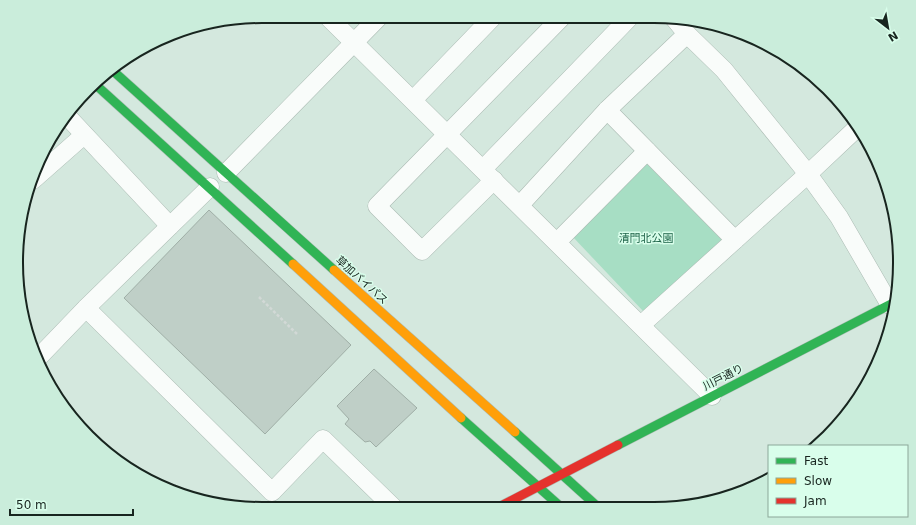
<svg xmlns="http://www.w3.org/2000/svg" width="916" height="525" viewBox="0 0 916 525" font-family="'DejaVu Sans','Noto Sans JP',sans-serif">
<style>
.green{fill:#a7dec4}
.building{fill:#bfcfc7;stroke:#9faea6}
.lines{fill:none;stroke-linecap:round;stroke-linejoin:round}
.street-casing{stroke:#abbbb3;stroke-width:19}
.fast-casing{stroke:#abbbb3;stroke-width:10}
.slow-casing{stroke:#abbbb3;stroke-width:10}
.jam-casing{stroke:#abbbb3;stroke-width:10}
.path{stroke:#d2d9d6;stroke-width:2.5;stroke-dasharray:3 2;stroke-linecap:butt}
.street{stroke:#f9fcfa;stroke-width:18}
.fast{stroke:#30b455;stroke-width:9}
.slow{stroke:#ff9f0a;stroke-width:9}
.jam{stroke:#e5322d;stroke-width:9}
.labels{text-anchor:middle;stroke-width:3;stroke-linejoin:round;paint-order:stroke}
.park-label{font-size:11px;fill:#1f654a;stroke:#d9feeb}
.street-label{font-size:11px;fill:#18251f;stroke:#d9feeb}
.rim{fill:none;stroke:#18251f;stroke-width:2}
</style>
<rect width="100%" height="100%" fill="#d4e8de"/>
<!-- green -->
<path class="green" d="M 646,163 L 722,240 L 644,312 L 572,236 Z"/>
<!-- building -->
<g class="building">
<path d="M 209,210 L 351,345 L 265,434 L 124,298 Z"/>
<path d="M 374,369 L 417,408 L 376,447 L 370,441 L 365,442 L 345,424 L 349,419 L 337,406 Z"/>
</g>
<g class="lines">
<defs>
<g id="street">
<path d="M 327,16 L 712,396"/>
<path d="M 673,17 L 687,34 L 724,70 L 808,174 L 839,217 L 890,305"/>
<path d="M 413,100 L 494,16"/>
<path d="M 607,110 L 735,240"/>
<path d="M 67,116 L 170,226"/>
<path d="M 483,169 L 631,16"/>
<path d="M 226,173 L 380,16"/>
<path d="M 33,180 L 84,135"/>
<path d="M 494,180 L 422,251 L 377,206 L 563,16"/>
<path d="M 520,205 L 607,110 L 687,34"/>
<path d="M 557,242 L 647,151"/>
<path d="M 86,308 L 272,492 L 323,439 L 394,508"/>
<path d="M 641,325 L 808,174 L 859,126"/>
<path d="M 38,358 L 86,308 L 210,187"/>
</g>
<g id="fast">
<path d="M 111,69 L 334,270"/>
<path d="M 96,85 L 293,264"/>
<path d="M 461,418 L 562,508"/>
<path d="M 515,432 L 599,508"/>
<path d="M 618,445 L 895,302"/>
</g>
<g id="slow">
<path d="M 293,264 L 461,418"/>
<path d="M 334,270 L 515,432"/>
</g>
<path id="jam" d="M 497,508 L 618,445"/>
</defs>
<!-- street casing -->
<use href="#street" class="street-casing"/>
<!-- fast casing -->
<use href="#fast" class="fast-casing"/>
<!-- slow casing -->
<use href="#slow" class="slow-casing"/>
<!-- jam casing -->
<use href="#jam" class="jam-casing"/>
<!-- path -->
<path class="path" d="M 259,297 L 298,335"/>
<!-- street -->
<use href="#street" class="street"/>
<!-- fast -->
<use href="#fast" class="fast"/>
<!-- slow -->
<use href="#slow" class="slow"/>
<!-- jam -->
<use href="#jam" class="jam"/>
</g>
<g class="labels">
<!-- park labels -->
<g class="park-label">
<text x="646" y="242">清門北公園</text>
</g>
<!-- street labels -->
<g class="street-label">
<text transform="translate(362 280) rotate(42)" y="4">草加バイパス</text>
<text transform="translate(723 377) rotate(-27)" y="4">川戸通り</text>
</g>
</g>
<!-- crop -->
<path d="M0 0H916V525H0ZM262 23H654A239 239 0 0 1 893 262V263A239 239 0 0 1 654 502H262A239 239 0 0 1 23 263V262A239 239 0 0 1 262 23Z" fill="#caeddb" fill-rule="evenodd"/>
<path class="rim" d="M262 23H654A239 239 0 0 1 893 262V263A239 239 0 0 1 654 502H262A239 239 0 0 1 23 263V262A239 239 0 0 1 262 23Z"/>
<!-- legend -->
<rect x="768" y="445" width="140" height="72" fill="#d9feeb" stroke="#8ca799"/>
<rect x="776" y="458" width="20" height="6" fill="#30b455" stroke="#8ca799"/>
<text x="804" y="465" font-size="12" fill="#18251f">Fast</text>
<rect x="776" y="478" width="20" height="6" fill="#ff9f0a" stroke="#8ca799"/>
<text x="804" y="485" font-size="12" fill="#18251f">Slow</text>
<rect x="776" y="498" width="20" height="6" fill="#e5322d" stroke="#8ca799"/>
<text x="804" y="505" font-size="12" fill="#18251f">Jam</text>
<!-- north arrow -->
<g transform="translate(888 28) rotate(149)" stroke="#d9feeb" stroke-width="3" paint-order="stroke">
<path d="M0-3L7 15L0 10L-7 15Z" fill="#18251f"/>
<text y="-6" font-size="11" font-weight="bold" text-anchor="middle" fill="#18251f">N</text>
</g>
<!-- scale -->
<path d="M10 509v6h123v-6" fill="none" stroke="#18251f" stroke-width="2"/>
<text x="16" y="509" font-size="12" fill="#18251f" stroke="#d9feeb" stroke-width="3" paint-order="stroke">50 m</text>
</svg>
